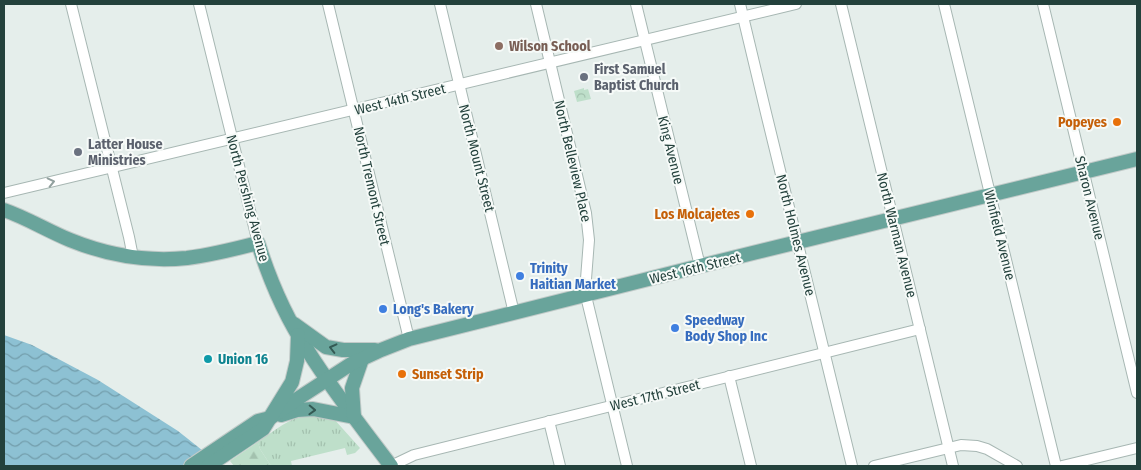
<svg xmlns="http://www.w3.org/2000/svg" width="1141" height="470" viewBox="0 0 1141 470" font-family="'Fira Sans Condensed',sans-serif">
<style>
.grass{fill:url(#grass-tufts)}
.forest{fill:url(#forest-firs)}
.park{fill:url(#park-crowns)}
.water{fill:url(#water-waves)}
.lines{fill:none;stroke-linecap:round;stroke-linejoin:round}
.minor-casing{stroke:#a7b7b3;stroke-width:12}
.major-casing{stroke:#c1cac8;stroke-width:16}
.minor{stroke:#fff;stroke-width:10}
.major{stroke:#69a49b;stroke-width:14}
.oneway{stroke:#91a09e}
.oneway2{stroke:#345a54}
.education-dot{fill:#8d6e63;stroke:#f6faf8;stroke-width:2}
.worship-dot{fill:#6b7280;stroke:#f6faf8;stroke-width:2}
.food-dot{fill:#e8710a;stroke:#f6faf8;stroke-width:2}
.shop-dot{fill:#3f7fe0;stroke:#f6faf8;stroke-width:2}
.culture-dot{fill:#0f9aa8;stroke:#f6faf8;stroke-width:2}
.labels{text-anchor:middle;stroke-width:4;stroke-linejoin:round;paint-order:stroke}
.education-label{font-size:14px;font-weight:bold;fill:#785e54;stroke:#f6faf8;text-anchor:start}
.worship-label{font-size:14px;font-weight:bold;fill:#5b616d;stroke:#f6faf8;text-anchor:start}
.street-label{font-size:14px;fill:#23413c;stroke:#f6faf8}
.food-label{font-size:14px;font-weight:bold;fill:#c56008;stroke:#f6faf8;text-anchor:end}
.shop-label{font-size:14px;font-weight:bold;fill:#366cbe;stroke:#f6faf8;text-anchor:start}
.culture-label{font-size:14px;font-weight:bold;fill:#0d838f;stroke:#f6faf8;text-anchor:start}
</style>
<defs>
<pattern id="grass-tufts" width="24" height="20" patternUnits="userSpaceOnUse" patternTransform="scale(1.25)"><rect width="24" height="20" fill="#bedfca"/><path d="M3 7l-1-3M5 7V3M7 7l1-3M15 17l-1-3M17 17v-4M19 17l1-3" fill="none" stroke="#a3c1ae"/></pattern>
<pattern id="forest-firs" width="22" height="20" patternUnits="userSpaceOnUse" patternTransform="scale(1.25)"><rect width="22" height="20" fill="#bedfca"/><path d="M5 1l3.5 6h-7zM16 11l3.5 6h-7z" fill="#a3c1ae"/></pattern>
<pattern id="park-crowns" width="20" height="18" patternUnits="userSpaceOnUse" patternTransform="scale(1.25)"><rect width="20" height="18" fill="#bedfca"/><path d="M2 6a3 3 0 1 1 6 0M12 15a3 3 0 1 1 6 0" fill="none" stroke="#a3c1ae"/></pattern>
<pattern id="water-waves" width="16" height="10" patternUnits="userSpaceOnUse" patternTransform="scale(1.25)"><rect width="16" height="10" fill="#8dc1d3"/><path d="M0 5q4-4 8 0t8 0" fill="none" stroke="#739eac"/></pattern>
</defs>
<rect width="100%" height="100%" fill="#e5eeeb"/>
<!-- grass -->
<path class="grass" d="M 310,414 L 334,419 L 360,448 L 355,453 L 347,455 L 345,448 L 291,461 L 292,466 L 271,466 L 260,449 L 258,442 C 275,430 289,418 310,414 Z"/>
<!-- forest -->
<path class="forest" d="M 258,442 L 260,449 L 271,466 L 234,466 L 230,461 Z"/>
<!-- park -->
<path class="park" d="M 584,88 L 584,90 L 588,89 L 591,99 L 577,102 L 574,91 Z"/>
<!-- water -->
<path class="water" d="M 4,335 L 32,345 L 98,380 L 178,431 L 222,466 L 4,466 Z"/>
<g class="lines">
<defs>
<g id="minor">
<path d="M 71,4 L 129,237 L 133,257"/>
<path d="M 199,4 L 258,243"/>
<path d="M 328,4 L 409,339"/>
<path d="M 440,4 L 514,313"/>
<path d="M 536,4 L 586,213 L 589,240 L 585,292 L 627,466"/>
<path d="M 636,4 L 700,266"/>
<path d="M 740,4 L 766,113 L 852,466"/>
<path d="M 841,4 L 953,466"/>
<path d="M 944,4 L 1056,466"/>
<path d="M 1043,4 L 1137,393"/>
<path d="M 4,193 L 796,4"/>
<path d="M 729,376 L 751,466"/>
<path d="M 549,421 L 560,466"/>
<path d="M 391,466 L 414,455 L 920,329"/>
<path d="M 874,466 L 961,445 L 977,446 L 987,449 L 1017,466"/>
<path d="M 1062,466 L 1137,448"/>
</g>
<g id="major">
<path d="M 4,210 C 27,218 48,231 70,240 C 107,255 148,262 187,258 C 211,255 235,249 258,243 C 270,281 286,318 308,351 C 333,391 363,429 391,466"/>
<path d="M 294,324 L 326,347 L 343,350 L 375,350"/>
<path d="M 281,415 L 297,410 L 313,409 L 354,417"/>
<path d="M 354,417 L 352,388 L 362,359"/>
<path d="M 191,466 L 258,421 L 270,418 L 294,401 L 351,364 L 381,350 L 409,339 L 700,266 L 1137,159"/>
<path d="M 208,466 L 263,429 L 292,382 L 297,361 L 298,335"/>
</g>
</defs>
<!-- minor casing -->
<use href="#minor" class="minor-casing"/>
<!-- major casing -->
<use href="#major" class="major-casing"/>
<!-- minor -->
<use href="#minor" class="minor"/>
<!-- major -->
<use href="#major" class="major"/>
</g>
<!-- one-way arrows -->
<defs><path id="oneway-chevron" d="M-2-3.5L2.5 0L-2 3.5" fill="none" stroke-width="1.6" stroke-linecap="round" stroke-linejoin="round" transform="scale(1.25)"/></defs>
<use class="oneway" href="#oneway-chevron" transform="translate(51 182) rotate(-13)"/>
<g class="oneway2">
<use href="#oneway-chevron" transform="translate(333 348) rotate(-166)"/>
<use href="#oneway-chevron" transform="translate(312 410) rotate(2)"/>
</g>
<!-- markers -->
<circle class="education-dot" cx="499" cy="46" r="5"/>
<g class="worship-dot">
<circle cx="584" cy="77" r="5"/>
<circle cx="78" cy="152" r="5"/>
</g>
<g class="food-dot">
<circle cx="1117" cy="122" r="5"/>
<circle cx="750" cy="214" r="5"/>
<circle cx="402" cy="374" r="5"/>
</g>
<g class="shop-dot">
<circle cx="520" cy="276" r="5"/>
<circle cx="383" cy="309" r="5"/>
<circle cx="675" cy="328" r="5"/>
</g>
<circle class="culture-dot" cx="208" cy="359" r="5"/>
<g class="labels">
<!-- education labels -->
<g class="education-label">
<text x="509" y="51">Wilson School</text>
</g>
<!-- worship labels -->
<g class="worship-label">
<text x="594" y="74">First Samuel<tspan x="594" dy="16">Baptist Church</tspan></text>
<text x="88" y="149">Latter House<tspan x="88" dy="16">Ministries</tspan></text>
</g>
<!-- street labels -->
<g class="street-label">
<text transform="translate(400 99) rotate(-14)" y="5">West 14th Street</text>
<text transform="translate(671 150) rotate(76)" y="5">King Avenue</text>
<text transform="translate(477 158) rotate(76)" y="5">North Mount Street</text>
<text transform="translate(573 161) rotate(77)" y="5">North Belleview Place</text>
<text transform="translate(372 186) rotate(77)" y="5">North Tremont Street</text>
<text transform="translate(248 198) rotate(75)" y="5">North Pershing Avenue</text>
<text transform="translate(1090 198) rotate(76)" y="5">Sharon Avenue</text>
<text transform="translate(796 235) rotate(76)" y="5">North Holmes Avenue</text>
<text transform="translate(897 235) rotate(76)" y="5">North Warman Avenue</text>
<text transform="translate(1000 235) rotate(76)" y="5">Winfield Avenue</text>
<text transform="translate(695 268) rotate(-14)" y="5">West 16th Street</text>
<text transform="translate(655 395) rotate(-14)" y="5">West 17th Street</text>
</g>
<!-- food labels -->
<g class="food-label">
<text x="1107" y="127">Popeyes</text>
<text x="740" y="219">Los Molcajetes</text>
<text x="412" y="379" text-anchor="start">Sunset Strip</text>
</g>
<!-- shop labels -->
<g class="shop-label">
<text x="530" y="273">Trinity<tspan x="530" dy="16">Haitian Market</tspan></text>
<text x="393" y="314">Long's Bakery</text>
<text x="685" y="325">Speedway<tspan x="685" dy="16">Body Shop Inc</tspan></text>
</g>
<!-- culture labels -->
<g class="culture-label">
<text x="218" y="364">Union 16</text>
</g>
</g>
<!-- border -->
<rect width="1141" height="470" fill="none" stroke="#23413c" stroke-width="10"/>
</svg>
